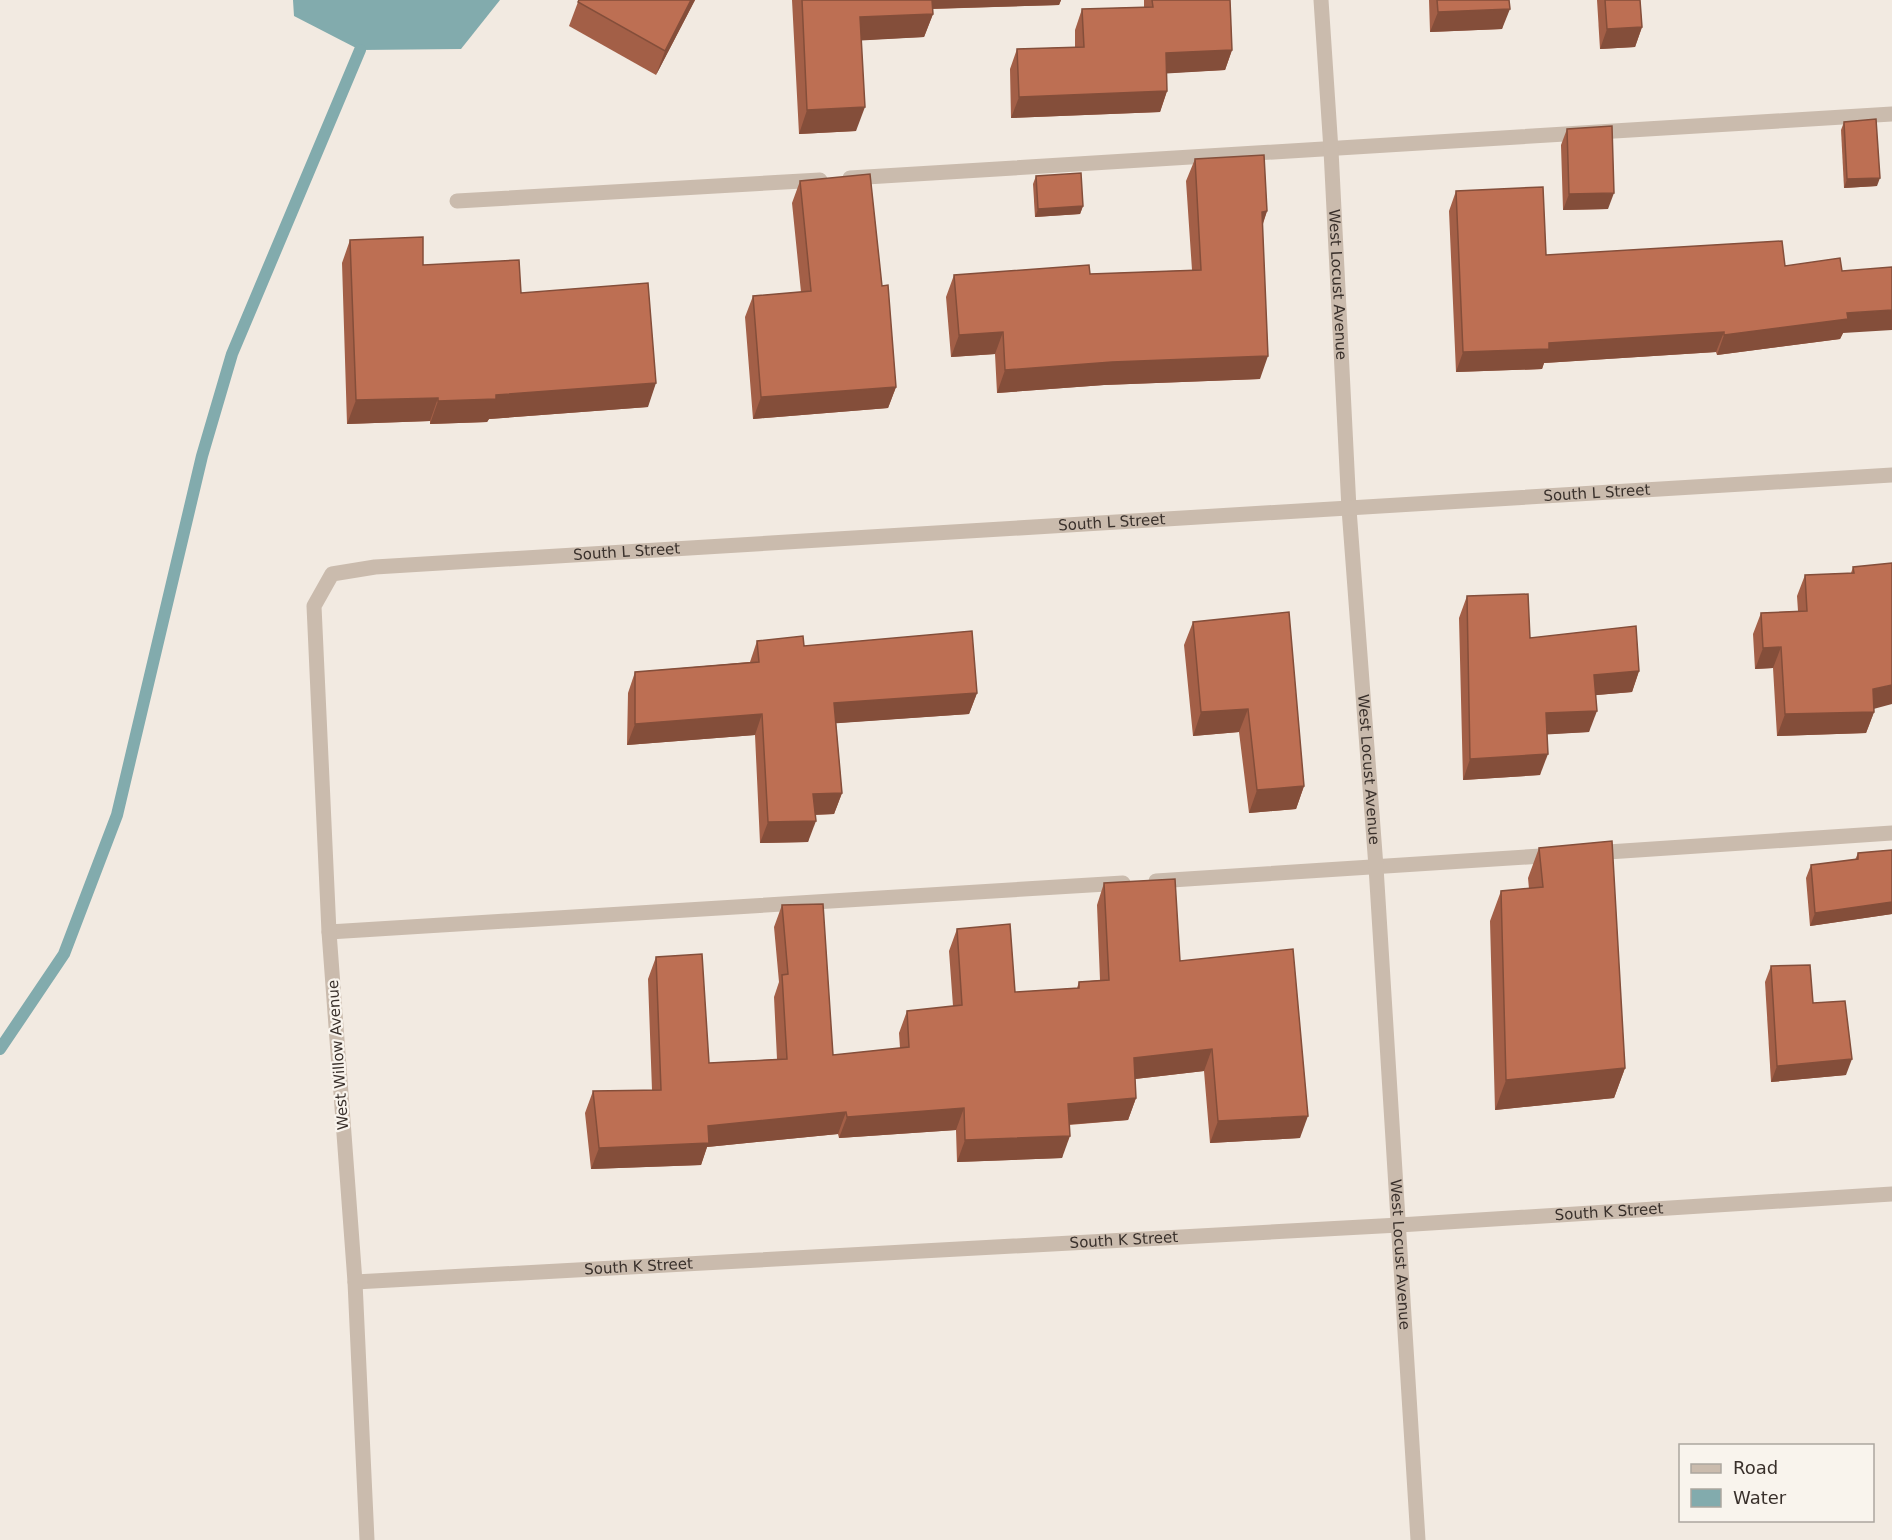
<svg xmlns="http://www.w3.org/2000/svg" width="1892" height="1540" viewBox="0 0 1892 1540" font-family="'DejaVu Sans',sans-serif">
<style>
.water{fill:#82abad}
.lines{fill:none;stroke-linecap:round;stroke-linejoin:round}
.stream{stroke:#82abad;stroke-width:12}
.service{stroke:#cabbad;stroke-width:15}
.minor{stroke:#cabbad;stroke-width:15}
.wall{fill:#a35f47}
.shaded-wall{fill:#844e3a}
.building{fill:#bd6f53;stroke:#844e3a;stroke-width:1.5}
.labels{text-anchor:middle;stroke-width:4.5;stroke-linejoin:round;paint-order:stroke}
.street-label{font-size:15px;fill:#39302b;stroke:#f9f4ed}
</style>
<rect width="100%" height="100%" fill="#f2eae1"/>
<!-- water -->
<path class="water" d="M 293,0 L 500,0 L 461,49 L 360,50 L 294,16 Z"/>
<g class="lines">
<!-- stream -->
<path class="stream" d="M 0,1049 L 64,954 L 117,815 L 202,456 L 232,354 L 360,50"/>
<!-- service -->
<g class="service">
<path d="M 850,178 L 1892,114"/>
<path d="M 457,201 L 820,180"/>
<path d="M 1593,853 L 1892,833"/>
<path d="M 1156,881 L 1557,855"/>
<path d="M 329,932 L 1123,883"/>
</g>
<!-- minor -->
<g class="minor">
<path id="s1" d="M 1321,0 L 1331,150 L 1349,509 L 1376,867 L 1418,1540"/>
<path id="s2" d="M 355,1282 L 1399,1225 L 1892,1194"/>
<path id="s3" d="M 367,1540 L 355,1282 L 329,932 L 314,606 L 332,574 L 375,567 L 1892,475"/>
</g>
</g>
<!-- wall -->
<g class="wall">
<path d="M 695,0 L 656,75 L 569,26 L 578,2 Z"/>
<path d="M 792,0 L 1061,0 L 1059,5 L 933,9 L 933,14 L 924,37 L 861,40 L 856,131 L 799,134 Z"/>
<path d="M 1144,0 L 1230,0 L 1232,50 L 1225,70 L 1166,73 L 1167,91 L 1160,112 L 1011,118 L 1010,69 L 1017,49 L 1075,47 L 1075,30 L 1082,9 L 1144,7 Z"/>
<path d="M 1429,0 L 1509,0 L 1502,29 L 1430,32 Z"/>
<path d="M 1597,0 L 1640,0 L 1642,27 L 1635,47 L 1600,49 Z"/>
<path d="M 1844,122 L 1877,186 L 1844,188 L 1841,130 Z"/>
<path d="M 1567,129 L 1608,209 L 1563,210 L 1561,145 Z"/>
<path d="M 1195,159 L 1267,211 L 1263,224 L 1260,379 L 1104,385 L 997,393 L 995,354 L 951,357 L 946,297 L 954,275 L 1090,274 L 1192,270 L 1186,181 Z"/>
<path d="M 1036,176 L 1083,206 L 1080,214 L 1035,217 L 1033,184 Z"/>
<path d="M 800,181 L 882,286 L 896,387 L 888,408 L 753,419 L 745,317 L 753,296 L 801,292 L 792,203 Z"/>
<path d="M 1456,191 L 1546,255 L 1785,266 L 1842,271 L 1843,333 L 1840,339 L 1717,355 L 1716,352 L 1544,363 L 1542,369 L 1456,372 L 1449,211 Z"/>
<path d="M 350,240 L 423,265 L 521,293 L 648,407 L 489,419 L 487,422 L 430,424 L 430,421 L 347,424 L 342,263 Z"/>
<path d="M 1853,567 L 1874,709 L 1874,712 L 1866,733 L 1777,736 L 1773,668 L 1755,669 L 1753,634 L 1761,613 L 1798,611 L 1797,596 L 1805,575 L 1851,573 Z"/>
<path d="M 1467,596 L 1530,638 L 1639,671 L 1632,692 L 1596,695 L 1589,732 L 1547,734 L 1540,775 L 1463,780 L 1459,618 Z"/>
<path d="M 1193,622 L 1304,786 L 1296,809 L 1249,813 L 1239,732 L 1193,736 L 1184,645 Z"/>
<path d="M 757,641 L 804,646 L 977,693 L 969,714 L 836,723 L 842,793 L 834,814 L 815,815 L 808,842 L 760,843 L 755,735 L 627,745 L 628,693 L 635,672 L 750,662 Z"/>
<path d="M 1539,848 L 1625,1068 L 1614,1098 L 1495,1110 L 1490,921 L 1501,891 L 1529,889 L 1528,878 Z"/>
<path d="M 1892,850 L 1892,914 L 1810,926 L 1806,878 L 1811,865 L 1855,860 L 1858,853 Z"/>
<path d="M 1104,883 L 1180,961 L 1300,1138 L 1210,1143 L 1204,1071 L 1135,1079 L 1136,1098 L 1128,1120 L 1069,1125 L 1062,1158 L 957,1162 L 956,1130 L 839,1138 L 838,1134 L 707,1147 L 701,1165 L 591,1169 L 585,1113 L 593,1091 L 652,1090 L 648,979 L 656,957 L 709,1063 L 777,1059 L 774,997 L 779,982 L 774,927 L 782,905 L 833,1055 L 900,1048 L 899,1033 L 907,1011 L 953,1006 L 949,951 L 957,929 L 1015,992 L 1077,988 L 1079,982 L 1100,980 L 1097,905 Z"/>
<path d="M 1771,966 L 1813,1003 L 1846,1075 L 1771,1082 L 1765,982 Z"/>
</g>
<!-- shaded-wall -->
<g class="shaded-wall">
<path d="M 691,0 L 695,0 L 656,75 L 665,51 Z"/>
<path d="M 926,0 L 1061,0 L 1059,5 L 923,9 Z"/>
<path d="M 1510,9 L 1502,29 L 1430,32 L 1438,12 Z"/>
<path d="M 933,14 L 924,37 L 852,41 L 860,17 Z"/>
<path d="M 1642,27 L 1635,47 L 1600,49 L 1607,29 Z"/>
<path d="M 1232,50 L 1225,70 L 1158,74 L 1166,53 Z"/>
<path d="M 1167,91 L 1160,112 L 1011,118 L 1019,97 Z"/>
<path d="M 865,107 L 856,131 L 799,134 L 807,110 Z"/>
<path d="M 1880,178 L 1877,186 L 1844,188 L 1847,179 Z"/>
<path d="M 1614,193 L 1608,209 L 1563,210 L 1569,194 Z"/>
<path d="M 1083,206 L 1080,214 L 1035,217 L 1038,209 Z"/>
<path d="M 1267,211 L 1259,234 L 1262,212 Z"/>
<path d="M 1892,310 L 1892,330 L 1843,333 L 1840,339 L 1717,355 L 1724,335 L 1847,313 Z"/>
<path d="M 1003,332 L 995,354 L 951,357 L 959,335 Z"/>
<path d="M 1724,332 L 1716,352 L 1544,363 L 1542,369 L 1456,372 L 1463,352 L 1549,343 Z"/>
<path d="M 1268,356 L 1260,379 L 1104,385 L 997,393 L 1005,370 L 1112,362 Z"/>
<path d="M 656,383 L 648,407 L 489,419 L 487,422 L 430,424 L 438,401 L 496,395 Z"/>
<path d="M 896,387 L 888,408 L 753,419 L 761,397 Z"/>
<path d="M 438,398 L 430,421 L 347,424 L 356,400 Z"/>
<path d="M 1781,647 L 1773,668 L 1755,669 L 1763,648 Z"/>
<path d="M 1639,671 L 1632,692 L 1586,696 L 1594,675 Z"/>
<path d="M 1892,685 L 1892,704 L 1866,711 L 1873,689 Z"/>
<path d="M 977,693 L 969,714 L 826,724 L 834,703 Z"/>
<path d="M 1248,709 L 1239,732 L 1193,736 L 1201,712 Z"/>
<path d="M 1597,711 L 1589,732 L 1538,735 L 1546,713 Z"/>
<path d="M 1874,712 L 1866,733 L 1777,736 L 1785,714 Z"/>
<path d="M 762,714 L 755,735 L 627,745 L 635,724 Z"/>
<path d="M 1548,754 L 1540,775 L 1463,780 L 1470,759 Z"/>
<path d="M 1304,786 L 1296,809 L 1249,813 L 1257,790 Z"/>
<path d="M 842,793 L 834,814 L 805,815 L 813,794 Z"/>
<path d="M 816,821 L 808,842 L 760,843 L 768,822 Z"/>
<path d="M 1892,902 L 1892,914 L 1810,926 L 1815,913 Z"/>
<path d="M 1212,1049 L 1204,1071 L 1126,1080 L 1134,1058 Z"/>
<path d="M 1852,1059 L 1846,1075 L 1771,1082 L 1777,1066 Z"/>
<path d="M 1625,1068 L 1614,1098 L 1495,1110 L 1506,1080 Z"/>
<path d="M 1136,1098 L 1128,1120 L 1060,1125 L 1068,1104 Z"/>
<path d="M 964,1108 L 956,1130 L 839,1138 L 847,1117 Z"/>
<path d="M 846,1112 L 838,1134 L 707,1147 L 701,1165 L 591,1169 L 599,1148 L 708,1126 Z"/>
<path d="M 1308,1116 L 1300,1138 L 1210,1143 L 1218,1121 Z"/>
<path d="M 1070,1136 L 1062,1158 L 957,1162 L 965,1140 Z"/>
</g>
<!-- building -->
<g class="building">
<path d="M 579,0 L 691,0 L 665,51 L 578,2 Z"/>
<path d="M 802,0 L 932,0 L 933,14 L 860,17 L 865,107 L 807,110 Z"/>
<path d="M 1152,0 L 1230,0 L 1232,50 L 1166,53 L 1167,91 L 1019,97 L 1017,49 L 1084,47 L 1082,9 L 1153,7 Z"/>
<path d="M 1437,0 L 1509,0 L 1510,9 L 1438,12 Z"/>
<path d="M 1605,0 L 1640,0 L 1642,27 L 1607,29 Z"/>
<path d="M 1876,119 L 1880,178 L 1847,179 L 1844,122 Z"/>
<path d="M 1612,126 L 1614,193 L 1569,194 L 1567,129 Z"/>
<path d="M 1264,155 L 1267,211 L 1262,212 L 1268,356 L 1112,362 L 1005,370 L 1003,332 L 959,335 L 954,275 L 1089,265 L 1090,274 L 1201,270 L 1195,159 Z"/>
<path d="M 1081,173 L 1083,206 L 1038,209 L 1036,176 Z"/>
<path d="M 870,174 L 882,286 L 888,285 L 896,387 L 761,397 L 753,296 L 811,291 L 800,181 Z"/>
<path d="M 1543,187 L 1546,255 L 1782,241 L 1785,266 L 1840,258 L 1842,271 L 1892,267 L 1892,310 L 1847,313 L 1848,319 L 1724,335 L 1724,332 L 1549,343 L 1549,349 L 1463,352 L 1456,191 Z"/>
<path d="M 423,237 L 423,265 L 519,260 L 521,293 L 648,283 L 656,383 L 496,395 L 496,399 L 438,401 L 438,398 L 356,400 L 350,240 Z"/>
<path d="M 1892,563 L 1892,685 L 1873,689 L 1874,712 L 1785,714 L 1781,647 L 1763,648 L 1761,613 L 1807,611 L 1805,575 L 1854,573 L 1853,567 Z"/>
<path d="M 1528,594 L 1530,638 L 1636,626 L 1639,671 L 1594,675 L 1597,711 L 1546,713 L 1548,754 L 1470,759 L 1467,596 Z"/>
<path d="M 1289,612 L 1304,786 L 1257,790 L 1248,709 L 1201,712 L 1193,622 Z"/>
<path d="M 972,631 L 977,693 L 834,703 L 842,793 L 813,794 L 816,821 L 768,822 L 762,714 L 635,724 L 635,672 L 759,662 L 757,641 L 803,636 L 804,646 Z"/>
<path d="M 1612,841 L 1625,1068 L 1506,1080 L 1501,891 L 1543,887 L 1539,848 Z"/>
<path d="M 1892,850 L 1892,902 L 1815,913 L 1811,865 L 1858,859 L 1858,853 Z"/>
<path d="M 1175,879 L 1180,961 L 1293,949 L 1308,1116 L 1218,1121 L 1212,1049 L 1134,1058 L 1136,1098 L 1068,1104 L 1070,1136 L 965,1140 L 964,1108 L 847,1117 L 846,1112 L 708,1126 L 709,1143 L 599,1148 L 593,1091 L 661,1090 L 656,957 L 702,954 L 709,1063 L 787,1059 L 782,975 L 788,974 L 782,905 L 823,904 L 833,1055 L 909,1047 L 907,1011 L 962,1005 L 957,929 L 1010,924 L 1015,992 L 1079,988 L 1079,982 L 1109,980 L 1104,883 Z"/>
<path d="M 1810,965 L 1813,1003 L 1845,1001 L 1852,1059 L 1777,1066 L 1771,966 Z"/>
</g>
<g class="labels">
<!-- street labels -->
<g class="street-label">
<text dy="5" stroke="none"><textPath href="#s1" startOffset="285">West Locust Avenue</textPath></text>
<text dy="5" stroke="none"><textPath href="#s3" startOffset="2240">South L Street</textPath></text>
<text dy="5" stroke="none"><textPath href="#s3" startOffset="1754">South L Street</textPath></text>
<text dy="5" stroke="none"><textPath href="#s3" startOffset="1268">South L Street</textPath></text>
<text dy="5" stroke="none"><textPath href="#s1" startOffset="771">West Locust Avenue</textPath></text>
<text transform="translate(338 1055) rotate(-94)" y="5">West Willow Avenue</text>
<text dy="5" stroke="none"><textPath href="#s2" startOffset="1256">South K Street</textPath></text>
<text dy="5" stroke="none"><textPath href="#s2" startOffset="770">South K Street</textPath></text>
<text dy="5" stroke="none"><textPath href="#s1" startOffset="1257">West Locust Avenue</textPath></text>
<text dy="5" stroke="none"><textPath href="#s2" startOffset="284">South K Street</textPath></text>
</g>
</g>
<!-- legend -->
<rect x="1679" y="1444" width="195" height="78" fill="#f9f4ed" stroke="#aca69f" stroke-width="1.5"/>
<rect x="1691" y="1464" width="30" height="9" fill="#cabbad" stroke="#aca69f" stroke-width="1.5"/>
<text x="1733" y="1474" font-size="18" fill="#39302b">Road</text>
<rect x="1691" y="1489" width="30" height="18" fill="#82abad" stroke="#aca69f" stroke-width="1.5"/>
<text x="1733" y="1504" font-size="18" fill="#39302b">Water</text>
</svg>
